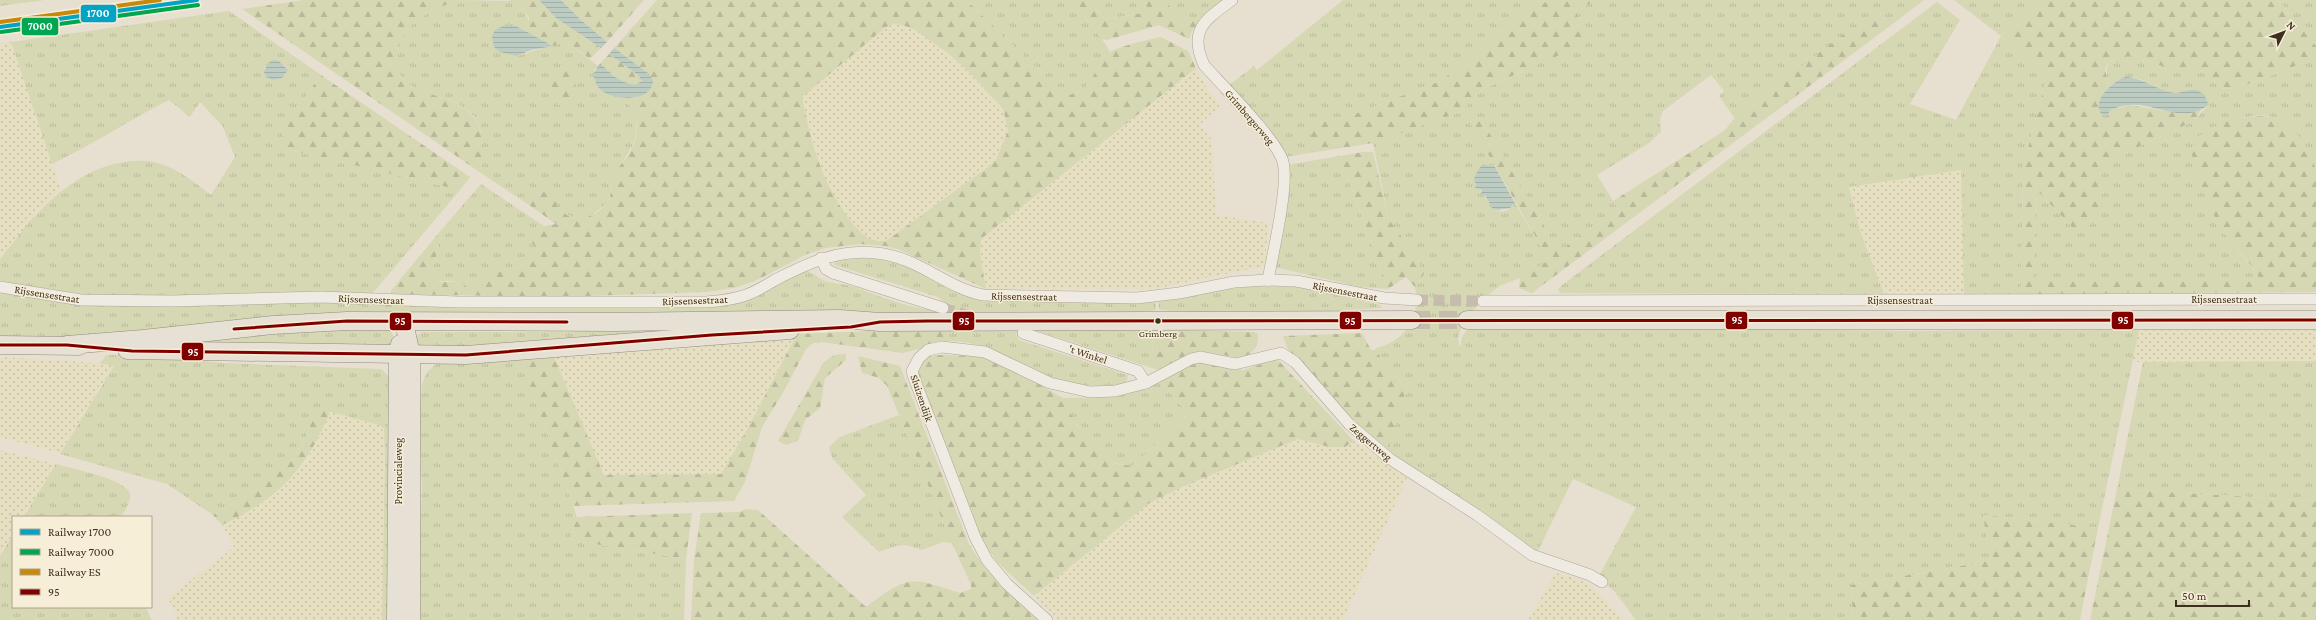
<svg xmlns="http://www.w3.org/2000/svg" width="2316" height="620" viewBox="0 0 2316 620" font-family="'Crimson Pro',serif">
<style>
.farmland{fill:url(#farmland-dots)}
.grass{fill:url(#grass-tufts);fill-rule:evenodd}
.forest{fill:url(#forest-firs);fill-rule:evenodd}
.water{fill:url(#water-rules)}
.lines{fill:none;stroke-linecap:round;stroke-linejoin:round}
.street-tunnel{stroke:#c5bcae;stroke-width:11;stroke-dasharray:11 5.5;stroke-linecap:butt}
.primary-tunnel{stroke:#c5bcae;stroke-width:18;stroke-dasharray:18 9;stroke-linecap:butt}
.street-casing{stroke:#ada599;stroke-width:12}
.primary-casing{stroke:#928b80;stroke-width:19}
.street{stroke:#efebe3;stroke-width:11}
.primary{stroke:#e6e1d4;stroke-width:18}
.bus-1-casing{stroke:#f7eed8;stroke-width:6}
.bus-1{stroke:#800000;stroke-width:3}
.rail-1-casing{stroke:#f7eed8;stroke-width:7}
.rail-2-casing{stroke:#f7eed8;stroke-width:7}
.rail-3-casing{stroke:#f7eed8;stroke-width:7}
.rail-1{stroke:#03a3c5;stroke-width:4}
.rail-2{stroke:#00a651;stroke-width:4}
.rail-3{stroke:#c88808;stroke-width:4}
.bus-dot{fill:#3d2e20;stroke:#f7eed8;stroke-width:1.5}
.labels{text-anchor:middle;stroke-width:3;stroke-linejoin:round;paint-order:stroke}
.bus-label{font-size:10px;fill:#3d2e20;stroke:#f7eed8}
.street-label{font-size:11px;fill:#3d2e20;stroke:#f7eed8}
.line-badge{stroke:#f7eed8;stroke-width:1.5}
.badge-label{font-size:11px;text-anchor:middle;font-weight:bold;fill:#fff}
</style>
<defs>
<pattern id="farmland-dots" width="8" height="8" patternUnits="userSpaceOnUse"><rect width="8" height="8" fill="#e6dfc2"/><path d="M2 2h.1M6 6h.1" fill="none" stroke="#c6c0a6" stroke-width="1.8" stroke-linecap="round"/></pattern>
<pattern id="grass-tufts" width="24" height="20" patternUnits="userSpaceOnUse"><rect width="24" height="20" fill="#d6d7b3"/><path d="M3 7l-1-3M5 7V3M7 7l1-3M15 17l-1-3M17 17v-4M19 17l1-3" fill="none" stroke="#b9b99a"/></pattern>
<pattern id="forest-firs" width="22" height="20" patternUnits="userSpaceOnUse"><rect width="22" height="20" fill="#d6d7b3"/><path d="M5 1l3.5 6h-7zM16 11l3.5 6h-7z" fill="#b9b99a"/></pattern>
<pattern id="water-rules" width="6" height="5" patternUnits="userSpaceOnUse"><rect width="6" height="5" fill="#bcccc2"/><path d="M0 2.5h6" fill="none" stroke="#a2b0a6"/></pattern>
</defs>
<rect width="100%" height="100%" fill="#e7e0d1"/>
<!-- farmland -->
<g class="farmland">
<path d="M 894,24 L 906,26 L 915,30 L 948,53 L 967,70 L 1003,109 L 1008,131 L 995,162 L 886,241 L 880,242 L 873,241 L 856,229 L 829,190 L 822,173 L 801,97 L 886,27 Z"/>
<path d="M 11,42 L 61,190 L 41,208 L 0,261 L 0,43 Z"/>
<path d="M 1196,68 L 1208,90 L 1221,105 L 1199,125 L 1212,140 L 1216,215 L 1268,223 L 1265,266 L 1153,289 L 986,289 L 980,254 L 981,239 Z"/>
<path d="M 1961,170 L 1964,294 L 1884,294 L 1860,231 L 1849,187 Z"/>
<path d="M 2139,330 L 2316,330 L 2316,361 L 2132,362 Z"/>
<path d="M 797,334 L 748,428 L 722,474 L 604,475 L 554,357 Z"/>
<path d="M 0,357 L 100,363 L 114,365 L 60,453 L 0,437 Z"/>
<path d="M 330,412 L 379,425 L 385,434 L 382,619 L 178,620 L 168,598 L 234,547 L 222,525 L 273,495 L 297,472 L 312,451 Z"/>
<path d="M 1298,439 L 1329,447 L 1345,447 L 1354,441 L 1407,478 L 1343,620 L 1059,620 L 1034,596 L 1148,504 L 1182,487 Z"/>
<path d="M 0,450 L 56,464 L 24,517 L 13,517 L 13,535 L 0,556 Z"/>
<path d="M 1556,573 L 1574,577 L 1592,586 L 1624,620 L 1528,620 Z"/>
</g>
<!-- grass -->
<g class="grass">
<path d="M 0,0 L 45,0 L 0,6 Z"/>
<path d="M 460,0 L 512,1 C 524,10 532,17 527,32 L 516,26 L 517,56 L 565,41 L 598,66 L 594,70 L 601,90 L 623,99 L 634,109 C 641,144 630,147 615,174 C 611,181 612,191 609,198 C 607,204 601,208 597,211 C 573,230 560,208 545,192 L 538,193 L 526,203 L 481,173 C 482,156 485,131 474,116 C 452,87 382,103 400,43 C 408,19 438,7 460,0 Z"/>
<path d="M 966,0 L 1071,0 L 1102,39 L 1110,52 C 1096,67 1089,96 1065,95 Z"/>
<path d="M 1088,0 L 1143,0 L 1150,12 L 1105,19 Z"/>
<path d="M 1166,0 L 1228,0 L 1205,19 L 1178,17 L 1174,15 Z"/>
<path d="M 1343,0 L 1555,0 L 1529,6 L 1458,69 L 1440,81 L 1355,114 L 1310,125 L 1314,141 L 1303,154 L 1279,158 L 1220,92 L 1254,66 L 1257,70 Z"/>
<path d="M 1596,0 L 1924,0 L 1890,26 L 1877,9 L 1735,119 L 1719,96 L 1724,91 L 1711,75 L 1663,111 L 1660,119 L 1661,132 L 1649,143 L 1597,175 L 1618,209 L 1559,252 L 1480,117 L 1471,123 L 1495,167 L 1489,165 L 1478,171 L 1475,186 C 1487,191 1495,228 1515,203 L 1549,260 C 1540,266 1530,274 1520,278 C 1513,281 1506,283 1500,286 C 1486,295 1448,332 1461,347 C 1460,334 1467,330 1477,323 L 1897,331 L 2139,330 L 2098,528 L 1983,515 L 1990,561 L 1851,585 L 1853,620 L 1636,620 L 1614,591 L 1598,578 L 1636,507 L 1573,479 L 1536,555 L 1388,452 L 1398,410 L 1407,390 L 1375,350 L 1376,348 C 1405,342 1421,317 1415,287 L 1424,274 L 1411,249 L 1389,220 L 1373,143 L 1460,112 L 1483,89 L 1522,72 L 1582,28 L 1576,12 Z"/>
<path d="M 1954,0 L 2047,0 L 2001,36 L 2047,76 L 2023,167 L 2021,294 L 1964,294 L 1961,170 L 1849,187 L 1860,231 L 1884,294 L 1560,293 L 1558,289 L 1562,285 L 1937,2 L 1960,20 L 1910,104 L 1956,120 L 2001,36 Z"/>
<path d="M 2278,0 L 2316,0 L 2316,46 Z"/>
<path d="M 229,11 L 321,75 L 285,125 L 281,148 L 460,190 L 372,294 L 98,296 L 0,282 C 0,276 0,266 0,261 C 3,253 12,245 16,239 C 47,198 92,157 147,161 C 171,163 193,181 211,195 L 235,157 L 222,125 L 200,102 L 190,117 L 169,100 C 129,120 92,145 52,164 L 11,42 ZM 279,61 L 287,68 L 287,72 L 282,78 L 273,80 L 264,69 L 267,64 Z"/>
<path d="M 2134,55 L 2169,69 L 2196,69 L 2203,71 L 2221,88 L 2235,89 L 2316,58 L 2316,169 C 2310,163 2308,150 2302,142 C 2296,134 2288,123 2279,119 C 2256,109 2222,122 2202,134 L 2205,193 L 2225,234 L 2261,279 L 2033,279 L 2036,189 L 2072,227 L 2101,197 L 2101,164 L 2194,121 L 2208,105 L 2193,89 C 2187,90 2180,94 2174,93 C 2148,89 2135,64 2109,87 C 2103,58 2108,61 2134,55 Z"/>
<path d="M 1340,156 L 1388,289 L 1361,287 L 1274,267 L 1281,166 Z"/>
<path d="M 481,184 L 544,226 L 531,242 L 538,250 L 520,267 L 498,271 L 475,291 C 468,290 463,283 457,282 C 448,279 438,284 431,277 L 443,228 Z"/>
<path d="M 861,258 L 887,259 L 910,265 L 970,297 L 991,301 L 1092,303 L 1156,301 L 1156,310 L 1127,314 L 1086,312 L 929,312 L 55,338 L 0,337 L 0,291 L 23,294 L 366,302 L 713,305 L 804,269 C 811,272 818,278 825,281 C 835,284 846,284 855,287 C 877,295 929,318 950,306 L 938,297 L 834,265 L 836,261 Z"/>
<path d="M 1249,286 L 1301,287 L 1380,305 L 1382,308 L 1296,313 L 1223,314 L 1159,310 L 1158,301 Z"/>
<path d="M 858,322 L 419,349 L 416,337 L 421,332 L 566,332 L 607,329 Z"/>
<path d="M 316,326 L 390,329 L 394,338 L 386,349 L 139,343 Z"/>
<path d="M 943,328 L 1153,329 L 1152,365 L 1158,370 L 1038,331 L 1015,333 L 1019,340 L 1128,375 L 1126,383 C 1090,390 1055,383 1023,365 C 999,352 978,341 949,341 Z"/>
<path d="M 107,355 L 140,355 L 223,363 L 381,369 L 390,377 L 389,620 L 382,620 L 385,456 L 384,429 L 379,425 L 316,408 C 312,420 308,434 301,445 C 281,477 245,498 213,515 L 167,484 L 60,454 L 114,366 L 100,363 Z"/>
<path d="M 521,359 L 577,517 L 570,540 L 686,559 L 684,620 L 416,620 L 422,489 L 419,421 L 422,384 L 427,372 L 437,363 Z"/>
<path d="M 2316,361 L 2316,501 L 2117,489 L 2143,362 Z"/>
<path d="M 1160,381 L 1189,414 L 1132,466 C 1101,468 1073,423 1063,398 L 1117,397 Z"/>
<path d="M 899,415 L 952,543 L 943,542 L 922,550 L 906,545 L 896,546 L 879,552 L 842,517 L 866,495 L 832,458 L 829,447 L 840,437 Z"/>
<path d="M 56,464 C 72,469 125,478 130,494 C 131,501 125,511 121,517 L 24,517 Z"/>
<path d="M 13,535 L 13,607 L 145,607 L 152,620 L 0,620 L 0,556 Z"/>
</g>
<!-- forest -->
<g class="forest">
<path d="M 304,0 L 460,0 C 438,7 408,19 400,43 C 382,103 452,86 474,117 C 485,132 482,155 481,173 L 242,9 Z"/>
<path d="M 509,0 L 539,0 L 556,18 L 601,48 L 590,59 L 565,41 L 553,46 L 527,32 L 529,17 L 522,9 Z"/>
<path d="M 561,0 L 644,0 L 607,42 L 581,20 Z"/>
<path d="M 657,0 L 966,0 L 1065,95 C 1090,96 1094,68 1108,54 C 1117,46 1148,40 1161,37 L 1188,51 L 1196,68 L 981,239 L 980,254 L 986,289 L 900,250 L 886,246 L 860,244 L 826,248 L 807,254 L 757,280 L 738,287 L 708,292 L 555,297 L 391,294 L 391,291 L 398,282 L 443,228 L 431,277 L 441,282 L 458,282 L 474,291 L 498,271 L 520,267 L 538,250 L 531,242 L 544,226 L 556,224 L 526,203 L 538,193 L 544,192 C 558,197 560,217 576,218 C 588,220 604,210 609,199 C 612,192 611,183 614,175 C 618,166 627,159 631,150 C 641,133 639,106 619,98 L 635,98 L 650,88 L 630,61 L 614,48 ZM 894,24 L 906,26 L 915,30 L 948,53 L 967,70 L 1003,109 L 1008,131 L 995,162 L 886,241 C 870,244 858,231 849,219 C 820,179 812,144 802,97 L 886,27 Z"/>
<path d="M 1071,0 L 1088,0 L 1105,19 L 1150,12 L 1143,0 L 1166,0 L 1174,15 L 1178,17 L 1205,19 L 1192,30 L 1189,39 L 1159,25 L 1107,40 L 1102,39 Z"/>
<path d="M 1555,0 L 1596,0 L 1576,12 L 1585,33 L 1583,43 L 1577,47 L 1483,89 L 1460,112 L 1373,143 L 1303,154 L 1314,141 L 1311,138 L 1310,125 L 1355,114 L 1440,81 L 1458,69 L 1529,6 Z"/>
<path d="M 2047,0 L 2278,0 L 2316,46 L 2316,58 L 2235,89 L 2221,88 L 2203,71 L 2196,69 L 2169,69 L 2134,55 L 2112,60 L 2107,64 L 2105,69 L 2109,87 L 2099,102 L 2106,118 L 2110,110 L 2129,105 L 2184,114 L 2201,110 L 2194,121 L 2101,164 C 2103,184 2104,238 2072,227 L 2036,189 L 2033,279 L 2260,279 C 2251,263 2237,250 2226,235 C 2209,211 2198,179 2191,151 C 2193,124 2255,111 2277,118 C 2289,122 2303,140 2308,151 C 2310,157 2315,165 2316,170 C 2316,179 2316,192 2316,201 C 2316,231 2316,262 2316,292 L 2021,294 L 2023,167 L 2047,76 L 2001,36 Z"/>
<path d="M 1877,9 L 1890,26 L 1532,293 L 1519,288 L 1520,278 L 1549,260 L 1470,123 L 1480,117 L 1559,252 L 1618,209 L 1613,201 L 1724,131 L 1739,113 Z"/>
<path d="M 609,54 L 638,75 L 641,78 L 641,82 C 625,95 611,67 598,66 Z"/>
<path d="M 571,66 C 580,78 575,97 565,106 L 559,105 L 551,94 L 551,78 L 563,67 Z"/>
<path d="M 321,75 L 470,177 L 460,190 L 281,148 L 285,125 Z"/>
<path d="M 1363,152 L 1373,152 L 1389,220 L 1411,249 L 1423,271 L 1424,274 L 1415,287 L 1406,277 L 1388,289 L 1340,156 Z"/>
<path d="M 943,328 L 949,341 L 903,353 L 821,342 L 813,343 L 806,349 L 784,391 L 762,427 L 745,482 L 734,501 L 573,506 L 521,359 L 554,357 L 604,475 L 721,474 L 748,428 L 797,334 Z"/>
<path d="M 1153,329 L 1253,332 L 1257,333 C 1261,344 1252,356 1240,358 L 1200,351 L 1158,370 L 1152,365 Z"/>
<path d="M 1362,333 L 1371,350 L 1375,350 L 1407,390 L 1398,410 L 1388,452 L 1358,429 L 1288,350 L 1283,336 Z"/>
<path d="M 846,354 L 846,360 L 825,378 L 820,408 L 805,420 L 798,441 L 786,445 L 778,441 L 824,362 L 834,355 Z"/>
<path d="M 940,355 L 979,356 L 1012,369 L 1063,398 L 1077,426 L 1096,448 L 1116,464 L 1132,466 L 1189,414 L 1160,381 L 1198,362 L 1243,370 L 1277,359 L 1354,441 L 1345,447 L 1329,447 L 1298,439 L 1182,487 L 1148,504 L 1034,596 L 998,563 L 981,540 L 917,381 L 917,368 L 927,356 Z"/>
<path d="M 858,356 L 900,366 L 968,542 C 985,574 1014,596 1041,620 L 691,620 L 694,560 L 701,513 L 740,512 L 745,509 L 758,510 L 866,607 C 909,574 911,577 960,593 L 971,589 L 971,585 L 952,543 L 887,386 L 879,378 L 862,373 Z"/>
<path d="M 316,408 L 330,412 C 306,470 279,498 222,525 L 213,515 C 245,498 281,477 301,445 C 308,434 312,420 316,408 Z"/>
<path d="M 2117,489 L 2316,501 L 2316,620 L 2090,620 Z"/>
<path d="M 692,513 L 686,559 L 570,540 L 577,517 Z"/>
<path d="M 1983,515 L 2098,528 L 2080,620 L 1853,620 L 1851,585 L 1990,561 Z"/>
</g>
<!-- water -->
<g class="water">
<path d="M 539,0 L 561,0 L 581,20 L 607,42 L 601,48 L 556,18 Z"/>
<path d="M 505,25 L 516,26 L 553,46 L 531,50 L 517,56 L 500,52 L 494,47 L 492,36 L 495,30 Z"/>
<path d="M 614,48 L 649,74 L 653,80 C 653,103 612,101 600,89 C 596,85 595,80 593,75 L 598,66 L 603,66 C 613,76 621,83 635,85 L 642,81 L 638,75 L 609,54 Z"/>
<path d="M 273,60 L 279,61 L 288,70 L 282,78 L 273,80 L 266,77 L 264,72 L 267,64 Z"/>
<path d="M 2125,77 C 2143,77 2161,93 2176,93 C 2185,93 2191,86 2200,92 C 2205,95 2207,99 2208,105 C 2183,125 2156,103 2129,105 C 2123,105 2116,108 2110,110 L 2106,118 C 2087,105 2110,83 2125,77 Z"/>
<path d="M 1483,164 L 1495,167 L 1515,203 L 1510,208 L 1498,210 L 1492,208 L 1485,195 L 1481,195 L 1482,190 L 1474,187 L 1476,185 L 1474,179 L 1478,170 Z"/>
</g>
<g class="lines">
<!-- street-tunnel -->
<g class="street-tunnel">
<path d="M 1417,300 L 1483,301"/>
<path d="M 943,308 L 973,317"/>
</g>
<!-- primary-tunnel -->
<path class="primary-tunnel" d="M 1412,320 L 1467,320"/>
<defs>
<g id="street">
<path d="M 1232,0 C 1205,20 1188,30 1204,65 C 1221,84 1278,141 1283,162 C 1289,186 1273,252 1268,280"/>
<path d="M 821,258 L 826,269 L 833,273 L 943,308"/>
<path d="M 0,287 L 81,300 L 172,301 L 320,297 L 458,302 L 706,302 C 719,301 731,300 743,296 C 754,293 765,286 775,280 C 808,263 838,249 876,253 C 919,257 944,287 983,295 L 1137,298 L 1179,293 L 1234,282 L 1268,280 L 1296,281 L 1384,298 L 1417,300"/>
<path d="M 1483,301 L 2316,299"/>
<path d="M 1023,333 L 1138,371 L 1146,383"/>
<path d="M 1047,620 L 1007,584 L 987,560 L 975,537 L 914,378 L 912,371 L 919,358 L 928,350 L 942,347 L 985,352 L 1050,383 L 1090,392 L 1115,391 L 1146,383 L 1191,359 L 1200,357 L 1235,364 L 1281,353 L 1295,362 L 1349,424 L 1390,459 L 1477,515 L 1532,555 L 1590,575 L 1602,582"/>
</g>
<g id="primary">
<path d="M 1467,320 L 2316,320"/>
<path d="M 404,322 L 411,355 L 411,620"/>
<path d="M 0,345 L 79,346"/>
<path d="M 67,345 L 143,339 L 273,325 L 347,321 L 614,322 L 840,319 L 880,322 L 1412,320"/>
<path d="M 127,350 L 466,355 L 790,330"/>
<path d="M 396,620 L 398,355 L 400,344"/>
</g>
</defs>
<!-- street casing -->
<use href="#street" class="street-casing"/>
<!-- primary casing -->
<use href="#primary" class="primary-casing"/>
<!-- street -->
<use href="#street" class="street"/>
<!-- primary -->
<use href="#primary" class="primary"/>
<defs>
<g id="bus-1">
<path d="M 234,329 L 347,321 L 567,322"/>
<path d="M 0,345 L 67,345 L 132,351 L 466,355 L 712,335 L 851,327 L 880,322 L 927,321 L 2316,320"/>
</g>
</defs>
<!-- bus-1 casing -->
<use href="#bus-1" class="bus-1-casing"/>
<!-- bus-1 -->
<use href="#bus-1" class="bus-1"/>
<defs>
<path id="rail-1" d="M 0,27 L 197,0"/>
<path id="rail-2" d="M 1,32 L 198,5"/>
<path id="rail-3" d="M 0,22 L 160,0"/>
</defs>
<!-- rail-1 casing -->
<use href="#rail-1" class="rail-1-casing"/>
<!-- rail-2 casing -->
<use href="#rail-2" class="rail-2-casing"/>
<!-- rail-3 casing -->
<use href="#rail-3" class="rail-3-casing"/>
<!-- rail-1 -->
<use href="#rail-1" class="rail-1"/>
<!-- rail-2 -->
<use href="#rail-2" class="rail-2"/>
<!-- rail-3 -->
<use href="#rail-3" class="rail-3"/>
</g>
<!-- markers -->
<circle class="bus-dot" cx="1158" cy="321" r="3.5"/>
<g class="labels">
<!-- bus labels -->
<g class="bus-label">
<text x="1158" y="337">Grimberg</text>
</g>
<!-- street labels -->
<g class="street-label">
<text transform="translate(1250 117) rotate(49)" y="4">Grimbergerweg</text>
<text transform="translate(1345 291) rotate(11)" y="4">Rijssensestraat</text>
<text transform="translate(47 294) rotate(9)" y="4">Rijssensestraat</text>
<text transform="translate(1024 296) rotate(1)" y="4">Rijssensestraat</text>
<text transform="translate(371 299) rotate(2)" y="4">Rijssensestraat</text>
<text x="2224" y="303">Rijssensestraat</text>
<text transform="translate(695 300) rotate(-2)" y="4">Rijssensestraat</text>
<text x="1900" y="304">Rijssensestraat</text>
<text transform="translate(1088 354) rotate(18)" y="4">'t Winkel</text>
<text transform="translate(922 398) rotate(71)" y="4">Sluizendijk</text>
<text transform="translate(1371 442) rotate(40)" y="4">Zeggertweg</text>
<text transform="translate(398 471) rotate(-90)" y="4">Provincialeweg</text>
</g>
</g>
<g class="line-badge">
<rect x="80" y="4" width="37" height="19" rx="4" fill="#03a3c5"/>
<rect x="21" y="17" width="38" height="19" rx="4" fill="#00a651"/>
<rect x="2111" y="311" width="23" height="19" rx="4" fill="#800000"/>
<rect x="1725" y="311" width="23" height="19" rx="4" fill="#800000"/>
<rect x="1339" y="311" width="23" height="19" rx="4" fill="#800000"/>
<rect x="952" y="311" width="23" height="20" rx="4" fill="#800000"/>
<rect x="389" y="312" width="23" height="19" rx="4" fill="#800000"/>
<rect x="181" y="342" width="23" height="19" rx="4" fill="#800000"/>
</g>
<g class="badge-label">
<text x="98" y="17">1700</text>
<text x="40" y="30">7000</text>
<text x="2123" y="324">95</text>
<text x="1737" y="324">95</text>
<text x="1350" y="325">95</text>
<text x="964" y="325">95</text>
<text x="400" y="325">95</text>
<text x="193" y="356">95</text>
</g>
<!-- legend -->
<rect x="12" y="516" width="140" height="92" fill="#f7eed8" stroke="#ada18e"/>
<rect x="20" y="529" width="20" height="6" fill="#03a3c5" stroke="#ada18e"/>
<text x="48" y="536" font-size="12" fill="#3d2e20">Railway 1700</text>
<rect x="20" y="549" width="20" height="6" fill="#00a651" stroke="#ada18e"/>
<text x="48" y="556" font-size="12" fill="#3d2e20">Railway 7000</text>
<rect x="20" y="569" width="20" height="6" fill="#c88808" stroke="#ada18e"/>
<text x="48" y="576" font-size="12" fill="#3d2e20">Railway ES</text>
<rect x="20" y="589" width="20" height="6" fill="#800000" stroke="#ada18e"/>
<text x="48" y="596" font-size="12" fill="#3d2e20">95</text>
<!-- north arrow -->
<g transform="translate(2284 32) rotate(48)" stroke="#f7eed8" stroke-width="3" paint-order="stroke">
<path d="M0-3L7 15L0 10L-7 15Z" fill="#3d2e20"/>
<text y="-6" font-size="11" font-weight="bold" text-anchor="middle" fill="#3d2e20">N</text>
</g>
<!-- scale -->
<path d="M2176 600v6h73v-6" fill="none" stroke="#3d2e20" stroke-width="2"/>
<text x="2182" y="600" font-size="12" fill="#3d2e20" stroke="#f7eed8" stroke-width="3" paint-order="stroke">50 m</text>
</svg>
